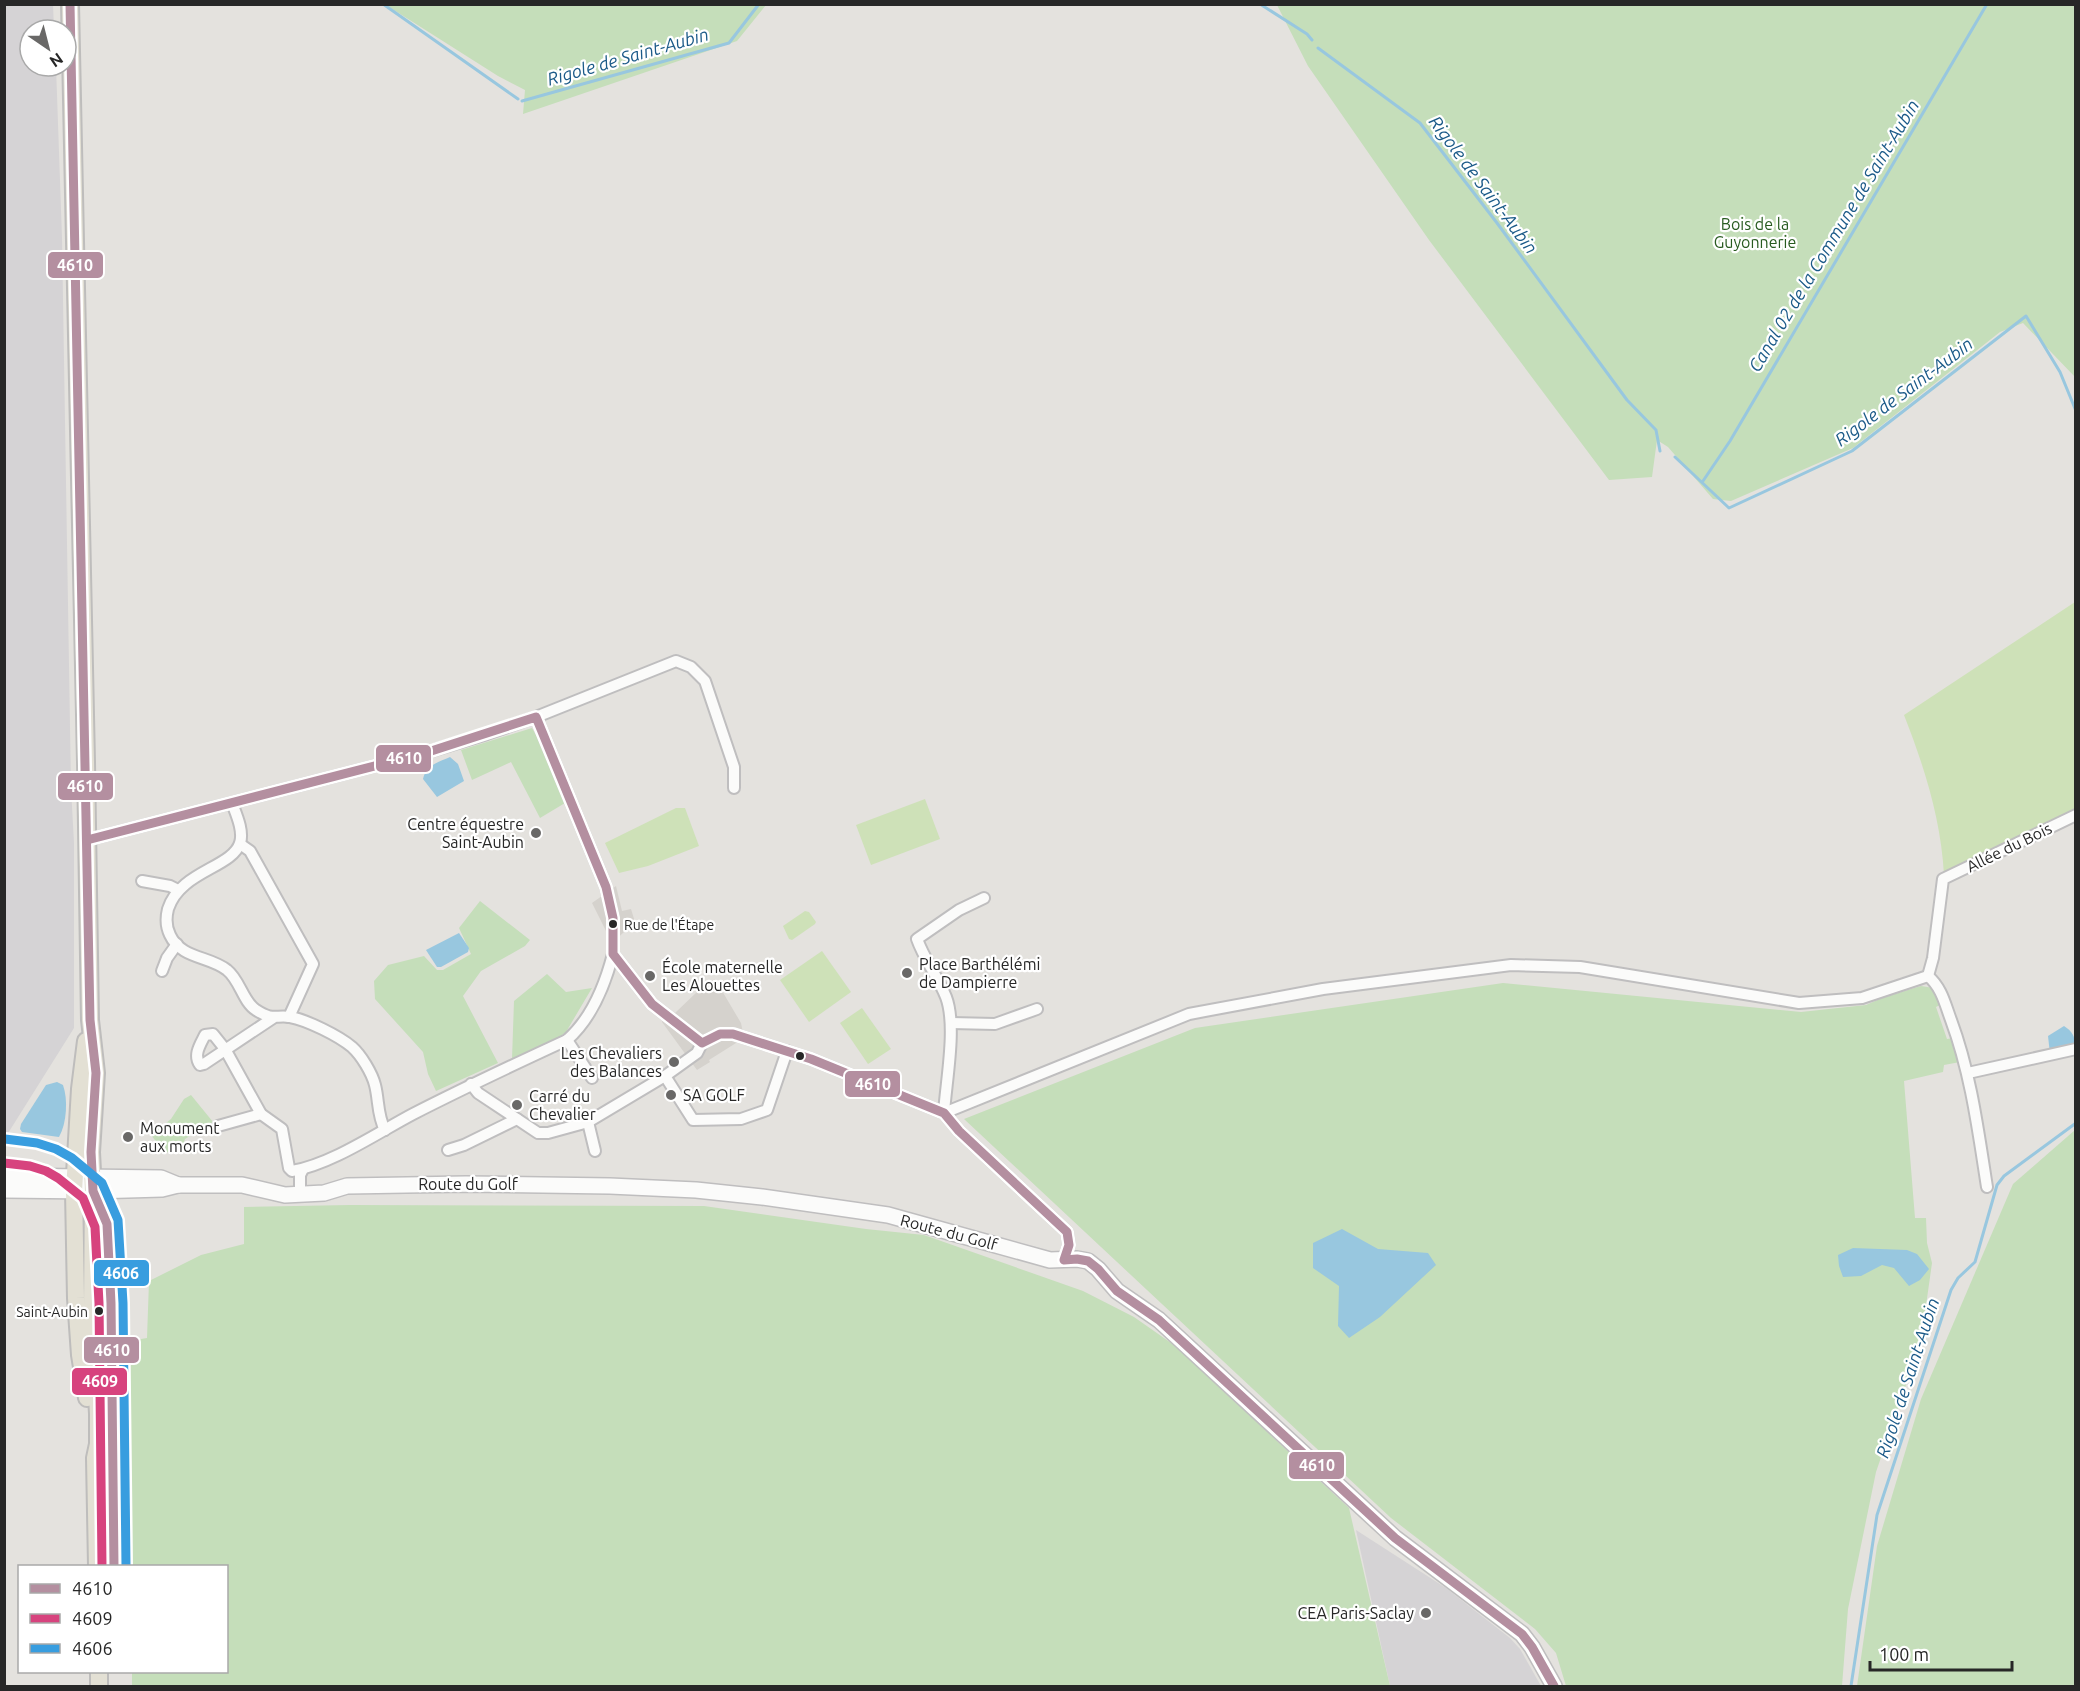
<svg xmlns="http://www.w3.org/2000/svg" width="2080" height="1691" viewBox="0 0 2080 1691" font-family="Ubuntu,sans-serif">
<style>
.industrial{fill:#d5d3d5}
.green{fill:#c5deba}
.pitch{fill:#cee1b8}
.plaza{fill:#d5d2cd}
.water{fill:#98c7df}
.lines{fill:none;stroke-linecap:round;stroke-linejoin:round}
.stream{stroke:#98c7df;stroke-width:3}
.street-casing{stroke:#bfbebf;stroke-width:14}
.secondary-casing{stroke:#bfbebf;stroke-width:18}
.primary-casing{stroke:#bebdbc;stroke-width:20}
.street{stroke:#fbfbfa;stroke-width:10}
.secondary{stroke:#fbfbfa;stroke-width:15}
.primary{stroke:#e3e0d4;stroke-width:16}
.bus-1-casing{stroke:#fff;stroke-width:14}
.bus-2-casing{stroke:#fff;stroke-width:14}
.bus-3-casing{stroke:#fff;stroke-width:14}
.bus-1{stroke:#b48fa0;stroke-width:9}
.bus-2{stroke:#d7437e;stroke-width:9}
.bus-3{stroke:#389ddf;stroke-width:9}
.poi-dot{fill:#696867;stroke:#fff;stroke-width:2}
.bus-dot{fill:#272727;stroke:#fff;stroke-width:2}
.labels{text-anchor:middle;stroke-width:4.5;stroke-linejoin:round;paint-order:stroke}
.bus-label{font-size:14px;fill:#272727;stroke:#fff;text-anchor:start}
.park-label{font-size:16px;fill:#285b20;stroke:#fff}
.poi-label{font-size:16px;fill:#272727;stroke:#fff;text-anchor:start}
.street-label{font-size:16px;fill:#272727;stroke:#fff}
.water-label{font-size:18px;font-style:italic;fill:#1b5a88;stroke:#fff}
.line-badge{stroke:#fff;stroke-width:2}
.badge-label{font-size:16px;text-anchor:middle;font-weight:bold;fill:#fff}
</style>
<rect width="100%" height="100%" fill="#e4e2de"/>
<!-- industrial -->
<g class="industrial">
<path d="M 53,4 L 54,30 L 30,30 L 30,66 L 56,66 L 62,238 L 71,788 L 74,843 L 74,1028 L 5,1138 L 4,5 Z"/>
<path d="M 1356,1530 L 1446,1588 L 1510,1638 L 1520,1649 L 1541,1686 L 1390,1686 Z"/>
</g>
<!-- green -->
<g class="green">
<path d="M 386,5 L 766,5 L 737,41 L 523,114 L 525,90 L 498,76 Z"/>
<path d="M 1277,5 L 2075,5 L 2075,377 L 2023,323 L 2000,332 L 1853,448 L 1731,501 L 1713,499 L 1668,447 L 1657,440 L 1652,477 L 1609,480 L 1429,240 L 1308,66 Z"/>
<path d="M 532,728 L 542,745 L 565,803 L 540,818 L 511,762 L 472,780 L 461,750 Z"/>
<path d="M 480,901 L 530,940 L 525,946 L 481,971 L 463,996 L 498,1063 L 436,1091 L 428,1074 L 423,1052 L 375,999 L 374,981 L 388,965 L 424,956 L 437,970 L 443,970 L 471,954 L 459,928 Z"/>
<path d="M 547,974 L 566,992 L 592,988 L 566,1032 L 554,1041 L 512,1059 L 514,1001 Z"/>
<path d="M 1503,983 L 1801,1012 L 1866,1005 L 1882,998 L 1921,986 L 1934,988 L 1942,1004 L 1936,1007 L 1947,1039 L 1953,1038 L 1960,1062 L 1944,1065 L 1943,1072 L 1904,1081 L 1915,1218 L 1926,1218 L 1927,1243 L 1932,1263 L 1921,1341 L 1876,1472 L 1848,1609 L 1842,1686 L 1566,1686 L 1556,1653 L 1535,1629 L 1391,1518 L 964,1119 L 1195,1028 Z"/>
<path d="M 191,1095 L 213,1122 L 185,1139 L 182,1148 L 165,1153 L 151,1135 L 171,1119 L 184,1099 Z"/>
<path d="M 2075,1130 L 2075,1686 L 1857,1686 L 1877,1546 L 1921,1399 L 2013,1184 Z"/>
<path d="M 5,1157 L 45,1163 L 55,1171 L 5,1170 Z"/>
<path d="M 350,1205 L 704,1206 L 866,1229 L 924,1235 L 1083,1291 L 1134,1317 L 1174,1345 L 1349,1508 L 1390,1686 L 132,1686 L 132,1672 L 226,1672 L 226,1566 L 131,1566 L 129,1341 L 147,1338 L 149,1281 L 201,1255 L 244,1244 L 244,1207 Z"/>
</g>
<!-- pitch -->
<g class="pitch">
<path d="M 2075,602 L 2075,809 L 1944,875 C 1941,819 1924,766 1904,715 Z"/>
<path d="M 925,799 L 940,839 L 871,865 L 856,825 Z"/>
<path d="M 676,808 L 685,808 L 699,846 L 648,866 L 619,873 L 605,843 Z"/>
<path d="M 805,911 L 809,912 L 816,922 L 815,924 L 792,940 L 789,939 L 783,926 Z"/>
<path d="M 822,951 L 851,992 L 809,1022 L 780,980 Z"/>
<path d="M 862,1008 L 891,1049 L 868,1064 L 840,1023 Z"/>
</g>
<!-- plaza -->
<g class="plaza">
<path d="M 616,886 L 622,911 L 631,909 L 635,922 L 612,943 L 592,903 Z"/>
<path d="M 715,979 L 741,1023 L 744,1038 L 709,1060 L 710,1062 L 697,1070 L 662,1022 L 663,1013 L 675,1013 L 698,991 Z"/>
</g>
<!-- water -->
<g class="water">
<path d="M 450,757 L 458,764 L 464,781 L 437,797 L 423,779 C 426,765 439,762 450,757 Z"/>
<path d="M 459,933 L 469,948 L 468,952 L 441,967 L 437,967 L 426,950 Z"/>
<path d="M 2064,1026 C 2072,1031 2075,1036 2075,1046 L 2050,1054 L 2048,1036 Z"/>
<path d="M 57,1082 L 63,1085 C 68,1099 67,1123 59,1137 L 22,1132 L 20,1129 L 21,1124 L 46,1085 Z"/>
<path d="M 1342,1229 L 1378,1249 L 1428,1253 L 1436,1265 L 1380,1317 L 1349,1338 L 1338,1326 L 1339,1286 L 1313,1268 L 1313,1243 Z"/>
<path d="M 1853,1248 L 1907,1250 L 1917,1254 L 1929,1269 L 1920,1280 L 1909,1286 L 1894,1268 L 1882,1265 L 1861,1276 L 1843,1277 L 1839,1266 L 1838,1255 Z"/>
</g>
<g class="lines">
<!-- stream -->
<g class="stream">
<path d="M 383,4 L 518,99"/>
<path d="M 1260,4 L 1307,34 L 1312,40"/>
<path d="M 1318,48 L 1420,123 L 1497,223 L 1627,400 L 1656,430 L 1660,451"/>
<path d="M 522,101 L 729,43 L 759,4"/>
<path d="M 1675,457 L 1729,508 L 1852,451 L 2026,316 L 2060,372 L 2076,411"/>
<path d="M 1703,481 L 1730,441 L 1987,4"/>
<path d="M 1851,1686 L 1877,1515 L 1951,1290 L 1958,1278 L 1975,1262 L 1997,1185 L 2004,1176 L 2076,1123"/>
</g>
<defs>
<g id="street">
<path d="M 536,717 L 606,887 L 613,918 L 613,954 L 652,1004 L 702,1043 L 720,1034 L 733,1034 L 811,1059 L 944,1113 L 959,1131 L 1067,1232 L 1069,1245 L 1064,1260"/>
<path d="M 232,803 C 236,814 244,831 240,843 C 232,868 180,871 168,909 C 166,917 166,927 170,935 C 181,959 210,956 227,970 C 240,980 243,1002 256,1010 C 273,1021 275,1015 290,1017 C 307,1020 339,1036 352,1047 C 361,1055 372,1073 375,1085 C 379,1100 377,1115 385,1130"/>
<path d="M 87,840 L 425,753 L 487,734 L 536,717 L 676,661 L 691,667 L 705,681 L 734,767 L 734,788"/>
<path d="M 240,844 L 250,851 L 313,964 L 289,1017"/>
<path d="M 142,881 L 170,886 L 178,890"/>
<path d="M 162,971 L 167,958 L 177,944"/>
<path d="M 1928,976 L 1933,958 L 1943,879 L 2076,815"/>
<path d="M 1928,976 C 1942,988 1945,1004 1951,1020 C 1971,1074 1978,1130 1987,1187"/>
<path d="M 273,1018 L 204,1064 L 200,1065 C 193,1055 200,1045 205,1035 L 213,1034 L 225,1049 L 261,1114 L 282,1129 L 289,1168 L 292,1171 C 332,1164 377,1133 413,1114 C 464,1088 515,1064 567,1040 C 591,1019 605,985 613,954"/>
<path d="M 951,1023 L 995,1024 L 1037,1009"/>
<path d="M 567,1040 L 592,1078"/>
<path d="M 1968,1073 L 2076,1049"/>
<path d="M 665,1076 L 693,1120 L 741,1119 L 767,1110 L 787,1051"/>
<path d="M 471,1084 L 478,1093 L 538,1133 L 548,1133 L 588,1122 L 665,1076 L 697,1053 L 702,1043"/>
<path d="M 944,1113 L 1189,1014 L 1323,989 L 1511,965 L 1580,967 L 1799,1003 L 1862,998 L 1928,976"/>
<path d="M 944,1113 C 946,1081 957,1026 946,997 C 938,977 924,959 917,939 L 959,910 L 984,898"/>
<path d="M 588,1122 L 595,1151"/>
<path d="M 218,1126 L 261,1114"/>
<path d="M 448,1150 L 464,1145 L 517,1119"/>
<path d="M 300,1194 L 300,1175 L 303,1169"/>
</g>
<g id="secondary">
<path d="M 4,1176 L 161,1178 L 178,1185"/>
<path d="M 4,1190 L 93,1191 L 162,1189 L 178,1185 L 242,1185 L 285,1195 L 324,1193 L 347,1186 L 466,1184 L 610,1186 L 696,1190 L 762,1197 L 888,1215 L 1050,1260 L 1077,1259 L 1088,1261 L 1098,1269 L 1117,1291 L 1159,1320 L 1395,1538 L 1522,1634 L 1532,1647 L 1554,1686"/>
</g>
<g id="primary">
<path d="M 70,4 L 86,762 L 90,1020 L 96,1073 L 91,1152 L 93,1191 L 92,1307 L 98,1414 L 98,1444 L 95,1458 L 97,1566"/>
<path d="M 86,1041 L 80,1089 L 74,1191 L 76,1298 L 80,1355 L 87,1398"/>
<path d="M 99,1672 L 99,1686"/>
</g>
</defs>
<!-- street casing -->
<use href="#street" class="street-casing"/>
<!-- secondary casing -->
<use href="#secondary" class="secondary-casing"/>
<!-- primary casing -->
<use href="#primary" class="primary-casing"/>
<!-- street -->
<use href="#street" class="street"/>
<!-- secondary -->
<use href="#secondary" class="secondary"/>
<!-- primary -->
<use href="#primary" class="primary"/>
<defs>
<g id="bus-1">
<path d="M 70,4 L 90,1020 L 96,1073 L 91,1152 L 93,1191 L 107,1224 L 111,1303 L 114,1566"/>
<path d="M 87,840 L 425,753 L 536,717 L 606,887 L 613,918 L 613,954 L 652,1004 L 702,1043 L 720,1034 L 733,1034 L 811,1059 L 944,1113 L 959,1131 L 1067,1232 L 1069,1245 L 1064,1260 L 1077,1259 L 1088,1261 L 1098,1269 L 1117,1291 L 1159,1320 L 1395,1538 L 1522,1634 L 1532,1647 L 1554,1686"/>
</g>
<path id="bus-2" d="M 4,1163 L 30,1166 L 46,1171 L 58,1178 L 83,1198 L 95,1227 L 99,1303 L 102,1566"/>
<path id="bus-3" d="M 5,1139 L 37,1143 L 56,1149 L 72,1158 L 102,1183 L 118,1220 L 123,1303 L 126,1566"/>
</defs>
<!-- bus-1 casing -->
<use href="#bus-1" class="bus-1-casing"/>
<!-- bus-2 casing -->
<use href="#bus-2" class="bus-2-casing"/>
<!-- bus-3 casing -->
<use href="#bus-3" class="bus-3-casing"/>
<!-- bus-1 -->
<use href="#bus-1" class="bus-1"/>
<!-- bus-2 -->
<use href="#bus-2" class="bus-2"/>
<!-- bus-3 -->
<use href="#bus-3" class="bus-3"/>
</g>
<!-- markers -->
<g class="poi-dot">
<circle cx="536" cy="833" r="6"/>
<circle cx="907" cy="973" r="6"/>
<circle cx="650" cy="976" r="6"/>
<circle cx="674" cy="1062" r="6"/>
<circle cx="671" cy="1095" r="6"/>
<circle cx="517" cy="1105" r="6"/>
<circle cx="128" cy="1137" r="6"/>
<circle cx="1426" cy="1613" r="6"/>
</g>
<g class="bus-dot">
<circle cx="613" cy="924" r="5"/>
<circle cx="800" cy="1056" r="5"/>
<circle cx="99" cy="1311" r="5"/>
</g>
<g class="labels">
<!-- bus labels -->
<g class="bus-label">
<text x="624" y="930">Rue de l'Étape</text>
<text x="88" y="1317" text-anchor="end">Saint-Aubin</text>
</g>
<!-- park labels -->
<g class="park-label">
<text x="1755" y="230">Bois de la<tspan x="1755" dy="18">Guyonnerie</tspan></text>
</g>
<!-- poi labels -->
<g class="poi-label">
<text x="524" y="830" text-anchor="end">Centre équestre<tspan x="524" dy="18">Saint-Aubin</tspan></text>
<text x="919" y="970">Place Barthélémi<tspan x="919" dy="18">de Dampierre</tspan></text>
<text x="662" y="973">École maternelle<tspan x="662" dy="18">Les Alouettes</tspan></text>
<text x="662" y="1059" text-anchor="end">Les Chevaliers<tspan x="662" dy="18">des Balances</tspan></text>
<text x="683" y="1101">SA GOLF</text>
<text x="529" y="1102">Carré du<tspan x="529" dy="18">Chevalier</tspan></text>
<text x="140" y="1134">Monument<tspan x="140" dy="18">aux morts</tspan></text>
<text x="1414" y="1619" text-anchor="end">CEA Paris-Saclay</text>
</g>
<!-- street labels -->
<g class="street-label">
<text transform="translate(2009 847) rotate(-26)" y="6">Allée du Bois</text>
<text x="468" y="1190">Route du Golf</text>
<text transform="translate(949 1232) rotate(15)" y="6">Route du Golf</text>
</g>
<!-- water labels -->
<g class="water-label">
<text transform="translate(628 57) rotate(-16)" y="6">Rigole de Saint-Aubin</text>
<text transform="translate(1483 185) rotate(53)" y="6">Rigole de Saint-Aubin</text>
<text transform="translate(1834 236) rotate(-59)" y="6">Canal 02 de la Commune de Saint-Aubin</text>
<text transform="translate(1904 392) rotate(-37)" y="6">Rigole de Saint-Aubin</text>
<text transform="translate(1908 1378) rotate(-72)" y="6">Rigole de Saint-Aubin</text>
</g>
</g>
<g class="line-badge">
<rect x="47" y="251" width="57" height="28" rx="6" fill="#b48fa0"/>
<rect x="375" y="744" width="57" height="29" rx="6" fill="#b48fa0"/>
<rect x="57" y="772" width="57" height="29" rx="6" fill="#b48fa0"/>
<rect x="844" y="1070" width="57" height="28" rx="6" fill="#b48fa0"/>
<rect x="93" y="1259" width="57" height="28" rx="6" fill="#389ddf"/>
<rect x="83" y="1336" width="57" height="28" rx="6" fill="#b48fa0"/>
<rect x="71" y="1367" width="57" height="29" rx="6" fill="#d7437e"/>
<rect x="1288" y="1451" width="57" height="29" rx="6" fill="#b48fa0"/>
</g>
<g class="badge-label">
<text x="75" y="271">4610</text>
<text x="404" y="764">4610</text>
<text x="85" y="792">4610</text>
<text x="873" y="1090">4610</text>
<text x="121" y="1279">4606</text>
<text x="112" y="1356">4610</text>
<text x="100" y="1387">4609</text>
<text x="1317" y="1471">4610</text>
</g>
<!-- border -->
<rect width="2080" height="1691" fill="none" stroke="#272727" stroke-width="12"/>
<!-- legend -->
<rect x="18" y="1565" width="210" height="108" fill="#ffffff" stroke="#a9a9a9" stroke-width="1.5"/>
<rect x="30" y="1584" width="30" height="9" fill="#b48fa0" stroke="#a9a9a9" stroke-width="1.5"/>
<text x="72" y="1595" font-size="18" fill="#272727">4610</text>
<rect x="30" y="1614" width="30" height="9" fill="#d7437e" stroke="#a9a9a9" stroke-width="1.5"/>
<text x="72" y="1625" font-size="18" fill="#272727">4609</text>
<rect x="30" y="1644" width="30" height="9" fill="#389ddf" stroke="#a9a9a9" stroke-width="1.5"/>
<text x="72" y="1655" font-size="18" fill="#272727">4606</text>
<!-- north arrow -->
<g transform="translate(48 48) rotate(145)"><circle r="28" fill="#ffffff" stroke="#a9a9a9" stroke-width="1.5"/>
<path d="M0-4.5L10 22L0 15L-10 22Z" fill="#696867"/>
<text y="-9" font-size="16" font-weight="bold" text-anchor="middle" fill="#272727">N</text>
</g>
<!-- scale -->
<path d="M1870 1661v9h142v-9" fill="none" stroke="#272727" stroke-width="3"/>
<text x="1879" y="1661" font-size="18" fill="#272727" stroke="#ffffff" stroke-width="4.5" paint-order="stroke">100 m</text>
</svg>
